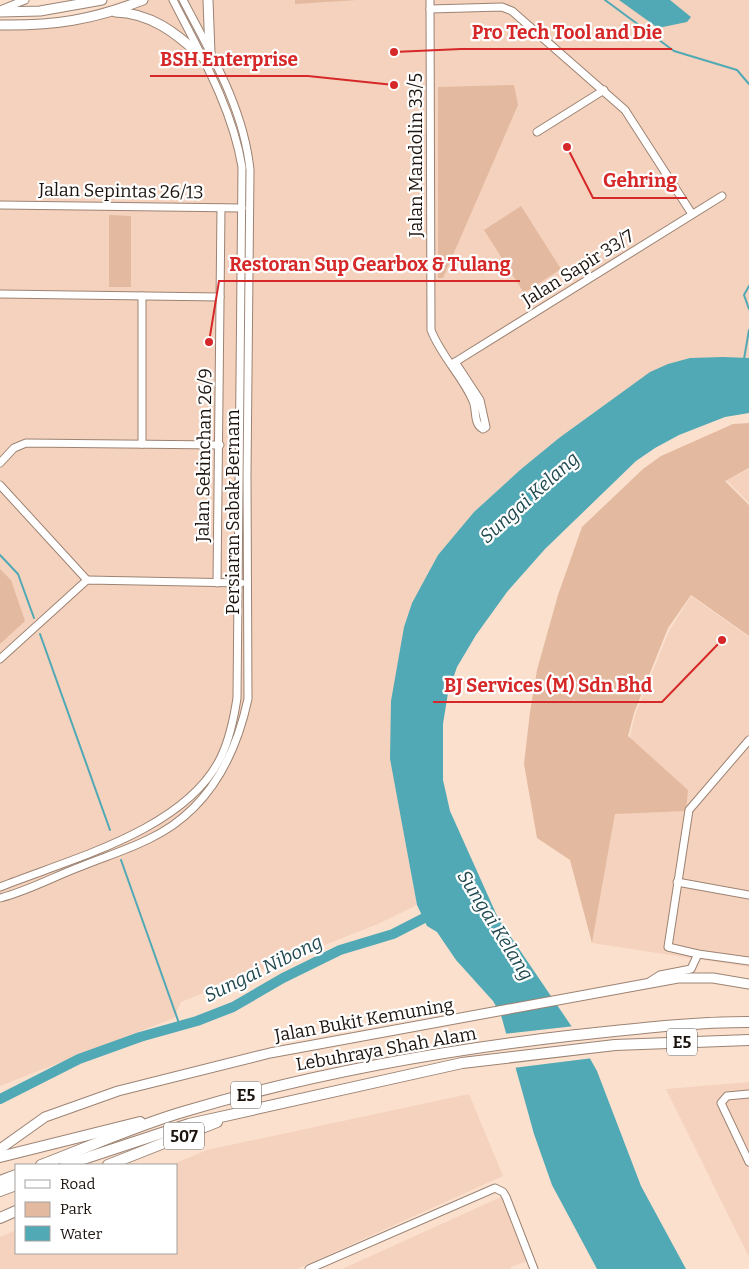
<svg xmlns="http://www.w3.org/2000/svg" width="749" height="1269" viewBox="0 0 749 1269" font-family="Bitter,serif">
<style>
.built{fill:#f5d2bd}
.green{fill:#e3b99f}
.water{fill:#50a9b5}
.pier{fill:#fbe0ce}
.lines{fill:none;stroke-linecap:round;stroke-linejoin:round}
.stream{stroke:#50a9b5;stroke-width:2}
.river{stroke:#50a9b5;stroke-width:10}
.minor-casing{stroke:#9c8373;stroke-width:9}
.major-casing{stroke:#9c8373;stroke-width:11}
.highway-casing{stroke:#9c8373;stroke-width:12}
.minor{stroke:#fff;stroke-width:7}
.major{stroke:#fff;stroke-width:9}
.highway{stroke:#fff;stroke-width:10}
.labels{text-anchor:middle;stroke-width:4.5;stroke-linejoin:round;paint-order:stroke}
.shield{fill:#fff;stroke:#605a56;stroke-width:1}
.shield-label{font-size:16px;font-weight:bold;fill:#1c130d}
.street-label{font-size:18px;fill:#1c130d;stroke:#fff}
.water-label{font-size:19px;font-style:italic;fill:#214a50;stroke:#fff}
.leader{fill:none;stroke:#d62828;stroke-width:2}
.callout-dot{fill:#d62828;stroke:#fff;stroke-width:2}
.callout-label{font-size:19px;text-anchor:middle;font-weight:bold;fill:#d62828;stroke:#fff;stroke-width:4.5;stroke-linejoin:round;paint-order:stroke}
</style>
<rect width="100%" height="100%" fill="#fbe0ce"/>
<!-- built -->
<g class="built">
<path d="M 126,0 L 749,0 L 749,358 L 690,358 L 650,372 L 559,438 L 520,470 L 474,512 L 438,555 L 412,603 L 404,627 L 390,759 L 417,905 L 378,924 L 181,1002 L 174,1018 L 0,1086 L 0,19 L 53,19 L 87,12 Z"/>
<path d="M 749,469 L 749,503 L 726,480 Z"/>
<path d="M 691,596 L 749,637 L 749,967 L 592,943 L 625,759 L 635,715 L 669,631 Z"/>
<path d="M 749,1082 L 749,1257 L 666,1089 Z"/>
<path d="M 469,1094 L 503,1176 L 297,1269 L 0,1269 L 0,1237 L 16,1230 L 16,1253 L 176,1253 L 176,1165 L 171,1165 L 207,1150 Z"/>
<path d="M 501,1197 L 527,1261 L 511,1267 L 511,1269 L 342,1269 Z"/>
</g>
<!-- green -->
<g class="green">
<path d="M 295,0 L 357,0 L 295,4 Z"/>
<path d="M 514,85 L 518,105 L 443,278 L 438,278 L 438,87 Z"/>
<path d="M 521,206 L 561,269 L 524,293 L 484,230 Z"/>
<path d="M 109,215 L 131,216 L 131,287 L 109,287 Z"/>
<path d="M 749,423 L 749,468 L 725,481 L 749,505 L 749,636 L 691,595 L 668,628 L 634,713 L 628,736 L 688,790 L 686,811 L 615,814 L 592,943 L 570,860 L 537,838 L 524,764 L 530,712 L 537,670 L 558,595 L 582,527 L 643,469 L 661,456 L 733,424 Z"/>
<path d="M 0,569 L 11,580 L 25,621 L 0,644 Z"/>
</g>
<!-- water -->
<g class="water">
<path d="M 619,0 L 670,0 L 691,17 L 687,22 L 658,28 Z"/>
<path d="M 723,357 L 749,358 L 749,413 L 725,417 L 679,435 L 655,448 L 636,461 L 545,549 L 507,592 L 476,635 L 457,667 L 448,693 L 443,724 L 443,780 L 450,811 L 498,918 L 574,1030 L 597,1071 L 641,1186 L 686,1269 L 597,1269 L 552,1185 L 534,1134 L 501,1015 L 493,1001 L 456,960 L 437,932 L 427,926 L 417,905 L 390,759 L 391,701 L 404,627 L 412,603 L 438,555 L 474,512 L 520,470 L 559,438 L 650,372 L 668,364 L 690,358 Z"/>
</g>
<!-- pier -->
<path class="pier" d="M 575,1026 L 593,1058 L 513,1068 L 504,1034 Z"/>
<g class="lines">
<!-- stream -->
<g class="stream">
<path d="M 605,0 L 674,51 L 737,70 L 749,84"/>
<path d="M 749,286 L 744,295 L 749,309"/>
<path d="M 744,359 L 749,330"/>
<path d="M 0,555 L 18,574 L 34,618"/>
<path d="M 40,634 L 110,830"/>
<path d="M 121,860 L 180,1026"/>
</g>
<!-- river -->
<path class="river" d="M 0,1099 L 79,1059 L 140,1037 L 197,1021 L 233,1007 L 283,978 L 340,950 L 393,934 L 434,913"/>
<defs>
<g id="minor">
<path d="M 430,0 L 431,330 C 441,356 463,377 473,401 C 477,410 473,424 483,429 L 486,427 L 480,400 L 455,362"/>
<path d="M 430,9 L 502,7 L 512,11 L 625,110 L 692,214"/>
<path d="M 0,10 L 25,0"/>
<path d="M 537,132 L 604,90"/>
<path d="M 0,205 L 242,208"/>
<path d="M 0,294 L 220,297"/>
<path d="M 452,364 L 722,196"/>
<path d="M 142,444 L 142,296"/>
<path d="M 0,463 L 14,448 L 26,443 L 220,445"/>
<path d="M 0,485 L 87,580"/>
<path d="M 217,583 L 221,208"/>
<path d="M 0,659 L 87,580 L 241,583"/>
<path d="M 749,740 L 689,810 L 668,947 L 698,954 L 749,961"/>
<path d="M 677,882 L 749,895"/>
<path d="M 0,887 C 70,859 186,830 221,757 C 230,738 234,718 237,698 L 242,167 C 232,107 200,53 173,0"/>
<path d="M 0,898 C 28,891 55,876 82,866 C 104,857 127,850 149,839 C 206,812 235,759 248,699 L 247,475 L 250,170 C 244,109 211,54 183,0"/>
<path d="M 649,982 L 660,975 L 691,969 L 698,954"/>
<path d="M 749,1094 L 727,1096 L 721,1103 L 749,1162"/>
<path d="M 309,1269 L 495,1188 L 503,1192 L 506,1197 L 534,1269"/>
</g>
<g id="major">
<path d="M 208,0 L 210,53"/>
<path d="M 0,12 L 40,11 L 102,0"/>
<path d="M 115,12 C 151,13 176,33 201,56"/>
<path d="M 0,25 C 53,26 93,20 143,0"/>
<path d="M 0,1149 L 45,1117 L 118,1091 L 270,1053 L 678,978 L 713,978 L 749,984"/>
</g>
<g id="highway">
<path d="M 0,1157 L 140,1122"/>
<path d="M 41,1165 C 89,1147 137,1125 186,1111 C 313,1073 444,1050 576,1035 C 633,1029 691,1022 749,1022"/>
<path d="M 65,1165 L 189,1124 L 462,1063 L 615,1045 L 749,1040"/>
<path d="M 108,1165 L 217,1122"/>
<path d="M 0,1181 L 16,1175"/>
<path d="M 0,1191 L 16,1185"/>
<path d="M 0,1218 L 16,1211"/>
</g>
</defs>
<!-- minor casing -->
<use href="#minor" class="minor-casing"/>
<!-- major casing -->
<use href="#major" class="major-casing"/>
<!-- highway casing -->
<use href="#highway" class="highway-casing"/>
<!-- minor -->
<use href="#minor" class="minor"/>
<!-- major -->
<use href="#major" class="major"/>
<!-- highway -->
<use href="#highway" class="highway"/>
</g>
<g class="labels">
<!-- shield labels -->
<g class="shield">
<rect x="667" y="1028.5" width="30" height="27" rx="4"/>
<rect x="231" y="1081.5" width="30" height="27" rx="4"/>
<rect x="164" y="1122.5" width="40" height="27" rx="4"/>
</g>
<g class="shield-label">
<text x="682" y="1048">E5</text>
<text x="246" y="1101">E5</text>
<text x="184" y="1142">507</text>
</g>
<!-- street labels -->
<g class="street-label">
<text transform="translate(416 155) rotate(-90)" y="6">Jalan Mandolin 33/5</text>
<text transform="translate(121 191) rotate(1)" y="6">Jalan Sepintas 26/13</text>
<text transform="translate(578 268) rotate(-32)" y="6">Jalan Sapir 33/7</text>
<text transform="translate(204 455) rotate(-89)" y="6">Jalan Sekinchan 26/9</text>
<text transform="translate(233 512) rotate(-90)" y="6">Persiaran Sabak Bernam</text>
<text transform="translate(364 1020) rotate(-10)" y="6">Jalan Bukit Kemuning</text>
<text transform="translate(386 1049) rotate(-10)" y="6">Lebuhraya Shah Alam</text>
</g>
<!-- water labels -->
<g class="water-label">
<text transform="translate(529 497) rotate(-42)" y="7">Sungai Kelang</text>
<text transform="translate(496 925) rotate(58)" y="7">Sungai Kelang</text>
<text transform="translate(263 968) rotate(-26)" y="7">Sungai Nibong</text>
</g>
</g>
<!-- callouts -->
<path class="leader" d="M394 52L461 49H672M394 85L308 76H150M567 147L593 198H687M209 342L219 281H520M722 640L662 702H433"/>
<g class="callout-dot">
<circle cx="394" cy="52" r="5"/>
<circle cx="394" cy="85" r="5"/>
<circle cx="567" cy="147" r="5"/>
<circle cx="209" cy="342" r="5"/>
<circle cx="722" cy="640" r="5"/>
</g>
<g class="callout-label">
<text x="567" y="39">Pro Tech Tool and Die</text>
<text x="229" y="66">BSH Enterprise</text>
<text x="640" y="187">Gehring</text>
<text x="370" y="271">Restoran Sup Gearbox &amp; Tulang</text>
<text x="548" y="692">BJ Services (M) Sdn Bhd</text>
</g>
<!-- legend -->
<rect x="15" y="1164" width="162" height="90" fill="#ffffff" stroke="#a4a19e"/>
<rect x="25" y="1180" width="25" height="8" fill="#ffffff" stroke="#a4a19e"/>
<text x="60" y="1189" font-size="15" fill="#1c130d">Road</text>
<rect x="25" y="1202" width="25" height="15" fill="#e3b99f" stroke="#a4a19e"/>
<text x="60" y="1214" font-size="15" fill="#1c130d">Park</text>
<rect x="25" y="1226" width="25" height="15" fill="#50a9b5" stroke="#a4a19e"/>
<text x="60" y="1239" font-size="15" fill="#1c130d">Water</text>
</svg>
